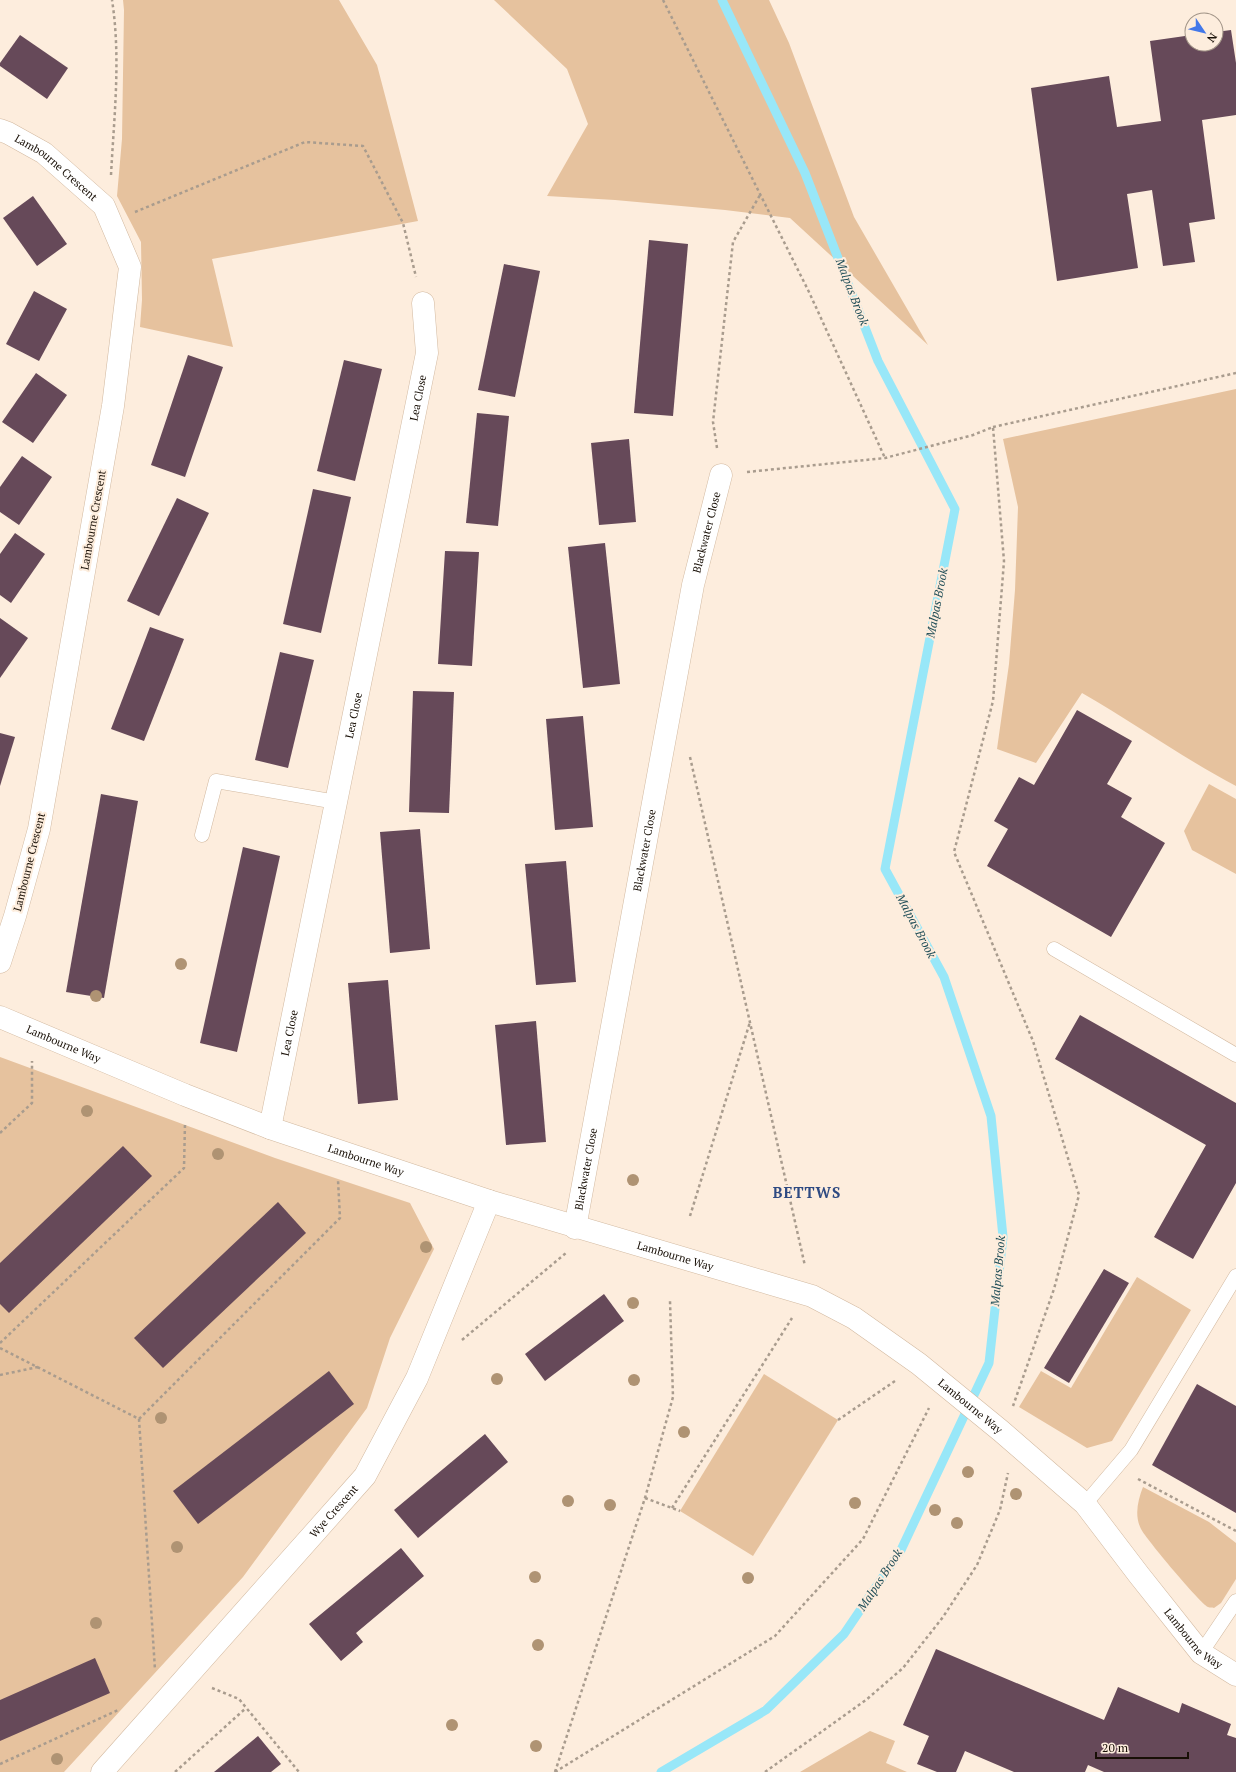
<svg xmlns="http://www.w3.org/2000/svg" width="1236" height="1772" viewBox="0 0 1236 1772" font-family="'PT Serif',serif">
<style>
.green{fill:#e6c29e}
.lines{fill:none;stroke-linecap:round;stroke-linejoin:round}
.stream{stroke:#98e7f8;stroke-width:9}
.building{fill:#664959}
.lane-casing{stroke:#d2b9a0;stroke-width:15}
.street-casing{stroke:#d2b9a0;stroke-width:23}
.path{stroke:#a99c8e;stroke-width:2.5;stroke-dasharray:3 3;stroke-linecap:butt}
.lane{stroke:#fff;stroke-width:14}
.street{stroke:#fff;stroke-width:22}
.tree{fill:#af9373}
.labels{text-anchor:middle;stroke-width:4;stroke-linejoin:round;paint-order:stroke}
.street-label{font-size:11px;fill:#180f06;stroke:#fdeddd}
.water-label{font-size:12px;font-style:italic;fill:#1f4d57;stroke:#fdeddd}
.district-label{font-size:15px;font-weight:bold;letter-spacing:1px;fill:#2e4a82;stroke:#fdeddd}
</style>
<rect width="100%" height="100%" fill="#fdeddd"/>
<!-- green -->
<g class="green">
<path d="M 123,0 L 339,0 L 377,65 L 418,221 L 212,259 L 233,347 L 140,327 L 142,300 L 141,242 L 117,196 L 122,139 L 124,10 Z"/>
<path d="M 494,0 L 769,0 L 789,43 L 854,217 L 928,345 L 790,218 L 725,210 L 615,200 L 547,196 L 588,124 L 567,69 Z"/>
<path d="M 1236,389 L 1236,786 C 1183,758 1134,723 1082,693 L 1036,763 L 997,749 L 1009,664 L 1015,590 L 1018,507 L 1003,439 Z"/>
<path d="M 1209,784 L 1236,799 L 1236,874 L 1192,850 L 1184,831 Z"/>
<path d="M 0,1057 L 275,1158 L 410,1203 L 434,1249 L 390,1338 L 367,1408 L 243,1577 L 64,1772 L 0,1772 Z"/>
<path d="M 1137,1277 L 1191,1310 L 1112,1441 L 1087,1448 L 1019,1407 L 1041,1371 L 1071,1388 Z"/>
<path d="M 764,1374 L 838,1420 L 753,1556 L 680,1511 Z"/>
<path d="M 1143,1487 L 1209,1522 L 1236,1543 L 1236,1579 L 1221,1603 L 1214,1608 C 1212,1607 1210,1608 1208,1607 C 1200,1603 1146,1539 1141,1529 C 1134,1515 1138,1500 1143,1487 Z"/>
<path d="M 870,1731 L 895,1741 L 886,1763 L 907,1772 L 800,1772 Z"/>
</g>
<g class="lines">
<!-- stream -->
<path class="stream" d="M 661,1772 L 766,1710 L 844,1634 L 901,1550 L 989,1363 L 1003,1237 L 991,1116 L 944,977 L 885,869 L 955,509 L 878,361 L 805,173 L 722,0"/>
</g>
<!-- building -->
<g class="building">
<path d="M 1231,30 L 1236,63 L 1236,115 L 1202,120 L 1215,219 L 1189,223 L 1195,262 L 1163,266 L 1152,190 L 1127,194 L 1138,268 L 1057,281 L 1031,88 L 1109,76 L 1117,127 L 1161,121 L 1150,41 L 1192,35 L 1192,44 L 1216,44 L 1216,32 Z"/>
<path d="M 20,35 L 68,68 L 47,99 L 0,66 L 0,63 Z"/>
<path d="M 33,196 L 67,244 L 37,266 L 3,218 Z"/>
<path d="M 649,240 L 688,244 L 673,416 L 634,413 Z"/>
<path d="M 504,264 L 540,271 L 515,397 L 478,390 Z"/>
<path d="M 34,291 L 67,309 L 39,361 L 6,344 Z"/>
<path d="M 188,355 L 223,367 L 185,477 L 151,465 Z"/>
<path d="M 344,360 L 382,369 L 355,481 L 317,471 Z"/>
<path d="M 36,373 L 67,395 L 33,443 L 2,422 Z"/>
<path d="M 477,413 L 509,416 L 498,526 L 466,523 Z"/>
<path d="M 629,439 L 636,522 L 599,525 L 591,443 Z"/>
<path d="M 22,456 L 52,477 L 19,525 L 0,512 L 0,487 Z"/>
<path d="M 313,489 L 351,497 L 321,633 L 283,624 Z"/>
<path d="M 177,498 L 209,513 L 159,616 L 127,601 Z"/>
<path d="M 15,533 L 45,554 L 11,603 L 0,595 L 0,554 Z"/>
<path d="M 605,543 L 620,684 L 583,688 L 568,547 Z"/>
<path d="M 445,551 L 479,552 L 472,666 L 438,664 Z"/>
<path d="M 0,618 L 28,638 L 0,678 Z"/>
<path d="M 150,627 L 184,639 L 144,741 L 111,729 Z"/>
<path d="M 280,652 L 314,660 L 288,768 L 255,760 Z"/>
<path d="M 413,691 L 454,692 L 449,813 L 409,812 Z"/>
<path d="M 1077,710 L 1132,741 L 1107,784 L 1132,798 L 1121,817 L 1165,843 L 1111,937 L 987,866 L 1008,829 L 994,821 L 1019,777 L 1034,785 Z"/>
<path d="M 583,716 L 593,827 L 555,830 L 546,719 Z"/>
<path d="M 0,733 L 15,737 L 0,786 Z"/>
<path d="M 101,794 L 138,801 L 104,998 L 66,992 Z"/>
<path d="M 420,829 L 430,949 L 390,953 L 380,832 Z"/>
<path d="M 243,847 L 280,856 L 237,1052 L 200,1043 Z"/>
<path d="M 566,861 L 576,982 L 536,985 L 525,864 Z"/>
<path d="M 388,980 L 398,1100 L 358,1104 L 348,983 Z"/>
<path d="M 1080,1015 L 1236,1103 L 1236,1183 L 1193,1259 L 1154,1237 L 1206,1145 L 1055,1059 Z"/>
<path d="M 536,1021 L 546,1142 L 506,1145 L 495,1025 Z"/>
<path d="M 123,1146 L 152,1176 L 9,1313 L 0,1304 L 0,1263 Z"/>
<path d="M 278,1202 L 306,1233 L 163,1368 L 134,1338 Z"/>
<path d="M 1104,1269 L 1129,1283 L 1069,1383 L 1044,1368 Z"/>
<path d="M 604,1294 L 624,1321 L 545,1381 L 525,1354 Z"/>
<path d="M 329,1371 L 354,1404 L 198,1524 L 173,1491 Z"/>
<path d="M 1197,1384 L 1236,1406 L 1236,1513 L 1152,1465 Z"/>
<path d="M 485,1434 L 508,1462 L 418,1538 L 394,1510 Z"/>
<path d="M 401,1548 L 424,1576 L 356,1633 L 363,1642 L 341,1661 L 309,1624 Z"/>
<path d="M 936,1649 L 1104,1720 L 1118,1687 L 1179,1713 L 1182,1703 L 1231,1724 L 1227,1735 L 1236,1738 L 1236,1772 L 1104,1772 L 1088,1765 L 1085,1772 L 1014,1772 L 965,1751 L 956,1772 L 937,1772 L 917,1764 L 929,1736 L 903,1725 Z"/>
<path d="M 95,1658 L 110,1693 L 0,1741 L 0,1700 Z"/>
<path d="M 258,1736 L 281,1764 L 271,1772 L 214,1772 Z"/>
</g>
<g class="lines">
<defs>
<g id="lane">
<path d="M 202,835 L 216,781 L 336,802"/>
<path d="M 1054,949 L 1236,1055"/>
<path d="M 1085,1504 L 1131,1450 L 1236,1276"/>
<path d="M 1201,1653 L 1236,1601"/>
</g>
<g id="street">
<path id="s1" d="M 0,130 L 8,133 L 44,153 L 104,206 L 130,267 L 113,406 L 39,829 L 15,916 L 0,962"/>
<path id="s2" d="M 0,1017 L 185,1095 L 270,1128 L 489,1201 L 812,1296 L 854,1318 L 919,1364 L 1001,1431 L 1085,1504 L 1139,1575 L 1201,1653 L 1236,1675"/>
<path id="s3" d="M 270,1128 L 427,353 L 423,303"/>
<path id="s4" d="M 575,1228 L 693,585 L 721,475"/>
<path id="s5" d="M 102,1772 L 365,1476 L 417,1378 L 489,1201"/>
</g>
</defs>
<!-- lane casing -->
<use href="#lane" class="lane-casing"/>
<!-- street casing -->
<use href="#street" class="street-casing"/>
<!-- path -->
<g class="path">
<path d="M 663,0 L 809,292 L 885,458"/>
<path d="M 111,175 C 114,117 121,58 112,0"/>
<path d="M 135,212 L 305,142 L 363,146 L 403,223 L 416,277"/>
<path d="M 993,427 L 1236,373"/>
<path d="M 717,448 L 713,422 L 733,242 L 760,195"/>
<path d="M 747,472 L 885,458 L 973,435 L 993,427 L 1004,561 L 993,701 L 954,852 L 1033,1041 L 1079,1195 L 1054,1289 L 1013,1406"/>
<path d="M 690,757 L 805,1266"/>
<path d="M 0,1133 L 32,1103 L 32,1061"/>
<path d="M 690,1216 L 750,1022"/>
<path d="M 462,1340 L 566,1253"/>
<path d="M 0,1343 L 184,1168 L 185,1123"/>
<path d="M 0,1348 L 139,1419 L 155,1670"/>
<path d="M 0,1375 L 38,1367"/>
<path d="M 139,1419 L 340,1218 L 338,1180"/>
<path d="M 838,1420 L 895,1381"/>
<path d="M 1138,1479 L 1236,1531"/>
<path d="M 645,1498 L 680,1511"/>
<path d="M 672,1508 L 792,1318"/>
<path d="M 212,1688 L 239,1699 L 299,1772"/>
<path d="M 0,1764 L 118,1710"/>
<path d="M 175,1772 L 246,1708"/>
<path d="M 555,1772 L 775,1636 L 863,1539 L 929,1408"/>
<path d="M 555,1772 L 645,1498 L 673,1397 L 670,1301"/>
<path d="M 765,1772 L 866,1700 L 903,1668 L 943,1617 L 977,1565 L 1000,1510 L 1008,1473"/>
</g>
<!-- lane -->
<use href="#lane" class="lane"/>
<!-- street -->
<use href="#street" class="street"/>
</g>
<!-- trees -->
<g class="tree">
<circle cx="181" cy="964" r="6"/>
<circle cx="96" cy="996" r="6"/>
<circle cx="87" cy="1111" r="6"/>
<circle cx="218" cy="1154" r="6"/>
<circle cx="633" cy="1180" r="6"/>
<circle cx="426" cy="1247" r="6"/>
<circle cx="633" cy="1303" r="6"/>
<circle cx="497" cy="1379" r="6"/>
<circle cx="634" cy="1380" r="6"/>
<circle cx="161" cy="1418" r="6"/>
<circle cx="684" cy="1432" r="6"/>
<circle cx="968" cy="1472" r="6"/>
<circle cx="1016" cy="1494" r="6"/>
<circle cx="568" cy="1501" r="6"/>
<circle cx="855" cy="1503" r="6"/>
<circle cx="610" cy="1505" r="6"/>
<circle cx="935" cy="1510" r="6"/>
<circle cx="957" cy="1523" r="6"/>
<circle cx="177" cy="1547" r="6"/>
<circle cx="535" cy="1577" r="6"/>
<circle cx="748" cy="1578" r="6"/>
<circle cx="96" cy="1623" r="6"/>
<circle cx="538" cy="1645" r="6"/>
<circle cx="452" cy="1725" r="6"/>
<circle cx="536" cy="1746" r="6"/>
<circle cx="57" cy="1759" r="6"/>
</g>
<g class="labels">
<!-- street labels -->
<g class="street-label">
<text dy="4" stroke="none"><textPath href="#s1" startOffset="68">Lambourne Crescent</textPath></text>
<text dy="4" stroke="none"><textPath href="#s3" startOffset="745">Lea Close</textPath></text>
<text transform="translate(93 520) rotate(-80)" y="4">Lambourne Crescent</text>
<text dy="4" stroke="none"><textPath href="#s4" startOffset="708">Blackwater Close</textPath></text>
<text dy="4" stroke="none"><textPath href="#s3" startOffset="421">Lea Close</textPath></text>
<text dy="4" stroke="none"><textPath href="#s4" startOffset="384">Blackwater Close</textPath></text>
<text transform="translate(29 862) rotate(-76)" y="4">Lambourne Crescent</text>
<text dy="4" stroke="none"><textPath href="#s3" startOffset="97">Lea Close</textPath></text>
<text dy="4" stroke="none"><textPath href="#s2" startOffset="69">Lambourne Way</textPath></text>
<text dy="4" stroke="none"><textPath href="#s2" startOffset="393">Lambourne Way</textPath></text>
<text dy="4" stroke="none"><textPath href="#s4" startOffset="60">Blackwater Close</textPath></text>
<text dy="4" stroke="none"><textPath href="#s2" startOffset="717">Lambourne Way</textPath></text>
<text dy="4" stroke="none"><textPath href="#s2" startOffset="1053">Lambourne Way</textPath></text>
<text dy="4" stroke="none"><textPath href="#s5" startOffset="349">Wye Crescent</textPath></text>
<text dy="4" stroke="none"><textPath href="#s2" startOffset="1377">Lambourne Way</textPath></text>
</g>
<!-- water labels -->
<g class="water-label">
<text transform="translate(852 292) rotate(69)" y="4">Malpas Brook</text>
<text transform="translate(937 603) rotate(-79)" y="4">Malpas Brook</text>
<text transform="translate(916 926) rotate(62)" y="4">Malpas Brook</text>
<text transform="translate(998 1271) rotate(-85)" y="4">Malpas Brook</text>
<text transform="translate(880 1580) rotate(-57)" y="4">Malpas Brook</text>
</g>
<!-- district labels -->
<g class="district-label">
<text x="807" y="1198">BETTWS</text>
</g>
</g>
<!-- north arrow -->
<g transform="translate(1204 32) rotate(125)"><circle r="19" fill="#fdeddd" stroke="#a19487"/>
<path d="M0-3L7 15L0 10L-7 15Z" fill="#4378e9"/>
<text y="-6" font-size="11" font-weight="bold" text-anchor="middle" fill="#180f06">N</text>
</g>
<!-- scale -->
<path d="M1096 1752v6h92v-6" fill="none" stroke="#180f06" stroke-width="2"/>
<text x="1102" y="1752" font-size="12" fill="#180f06" stroke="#fdeddd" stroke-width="3" paint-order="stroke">20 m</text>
</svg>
